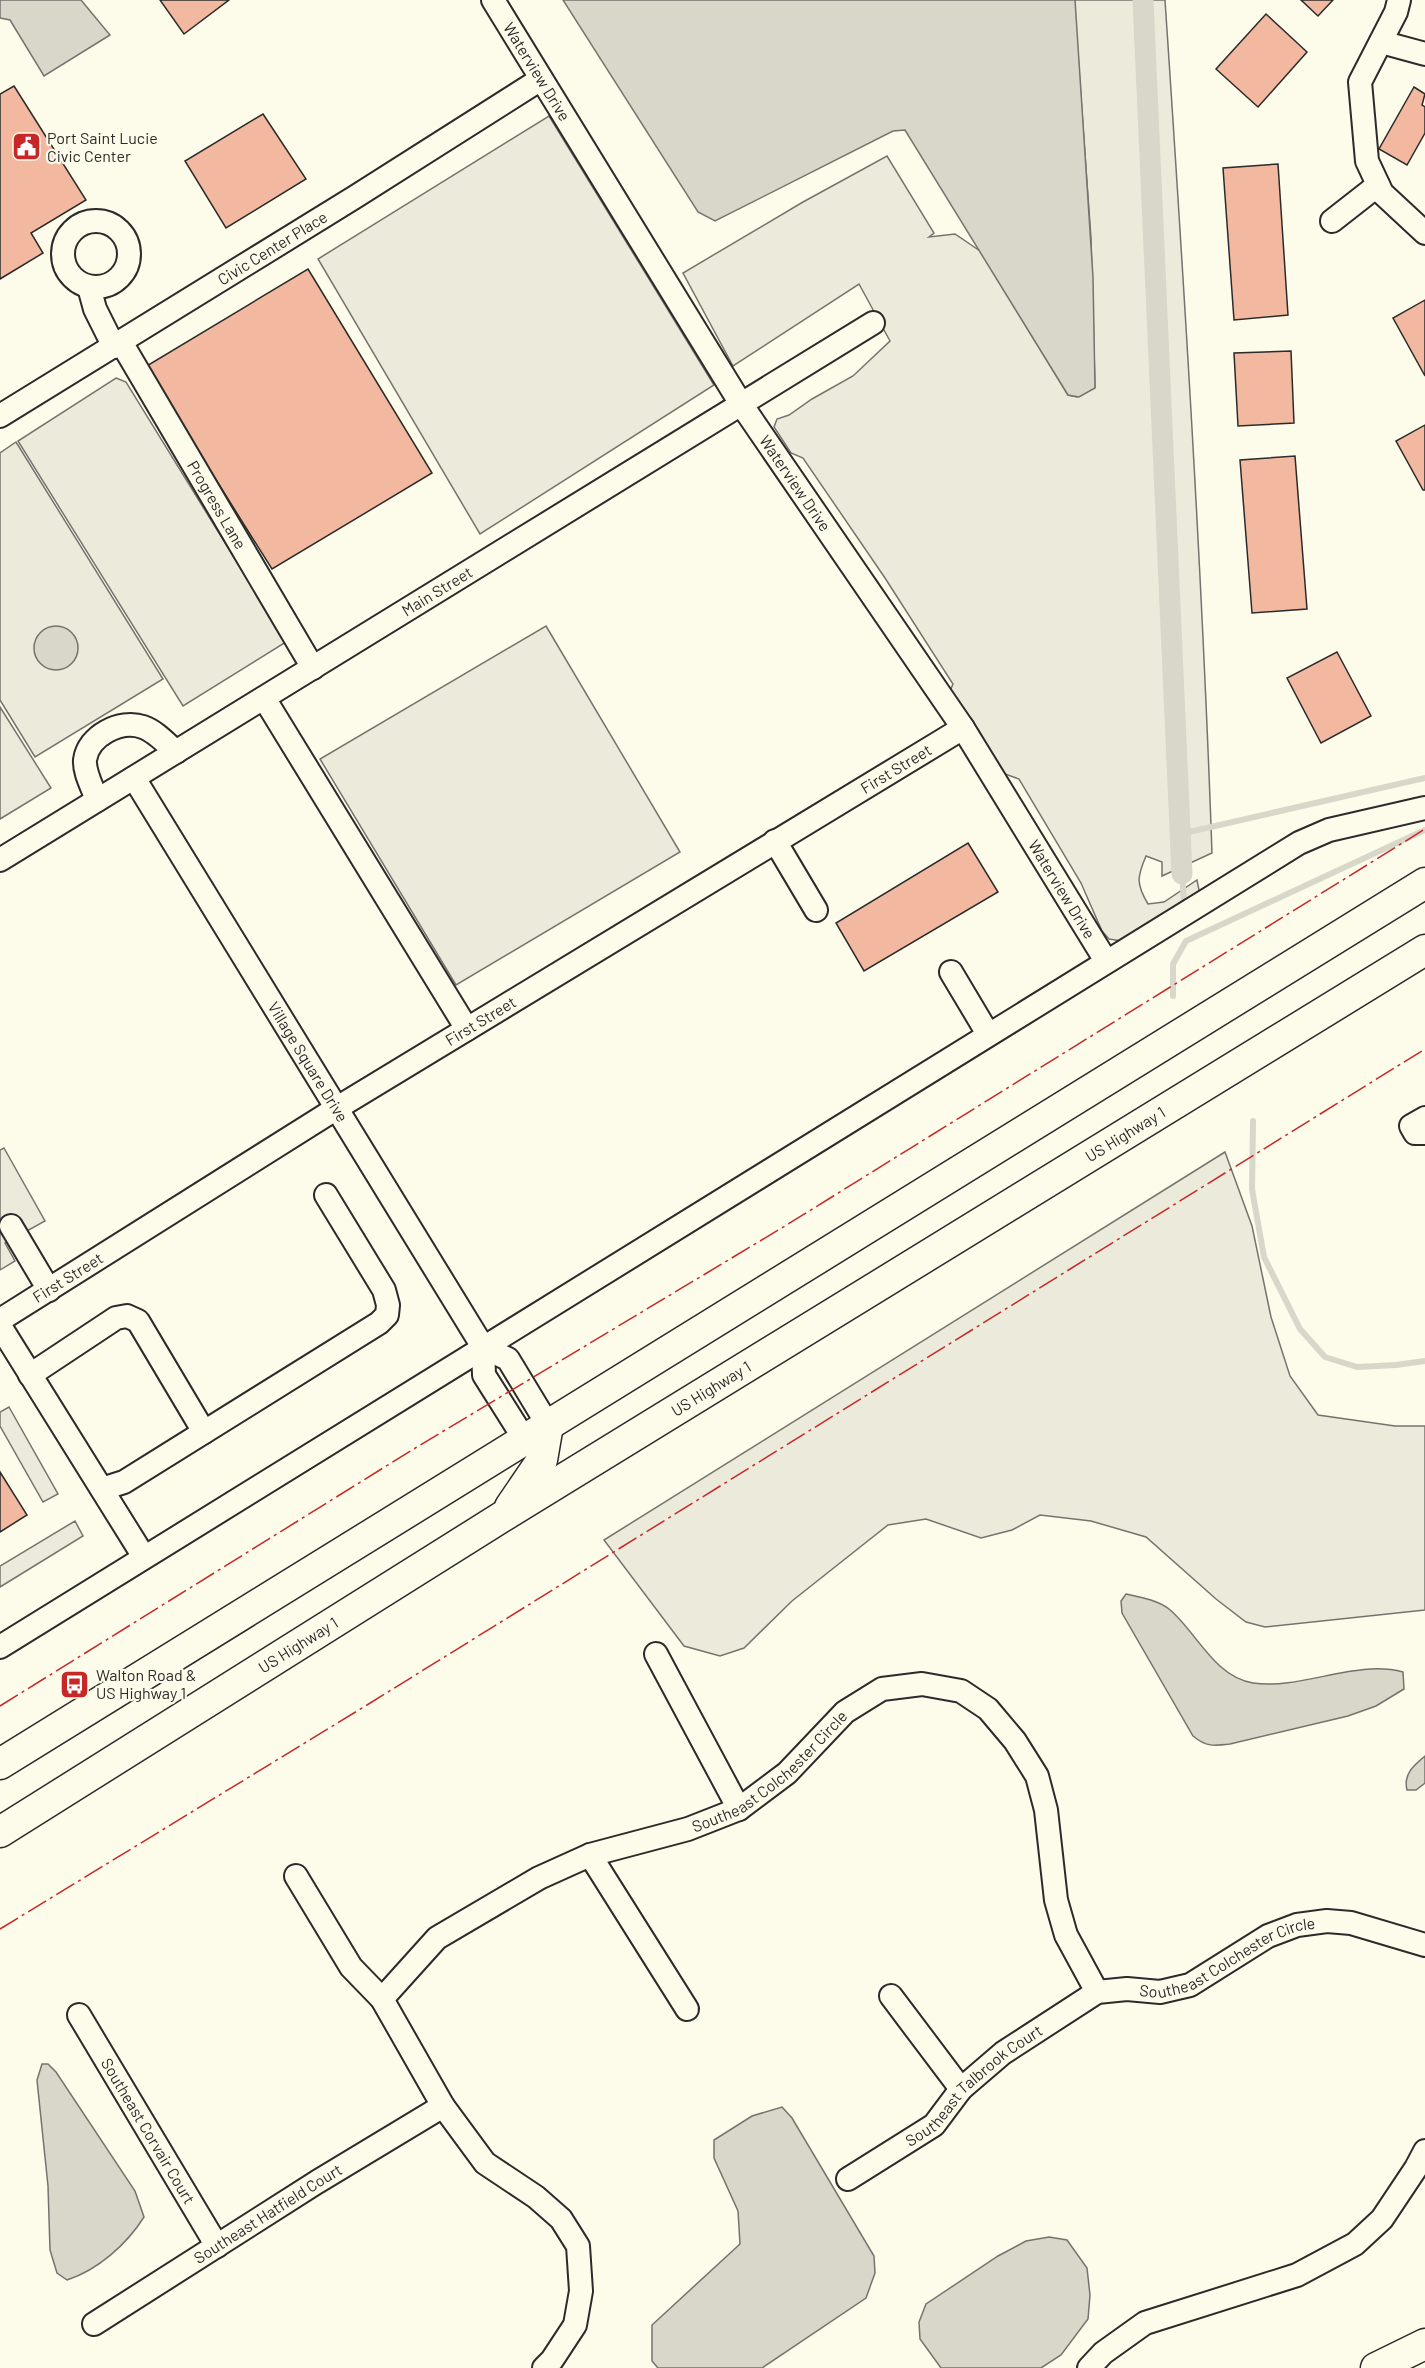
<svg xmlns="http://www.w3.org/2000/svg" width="1425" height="2368" viewBox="0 0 1425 2368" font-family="Barlow,sans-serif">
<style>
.green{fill:#ecebdb;stroke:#74746e;stroke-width:1.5}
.parking{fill:#eceadb;stroke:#74746e;stroke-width:1.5}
.water{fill:#d8d7c9;stroke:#74746e;stroke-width:1.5}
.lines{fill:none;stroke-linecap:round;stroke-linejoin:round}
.stream{stroke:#d8d7c9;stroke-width:6}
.canal{stroke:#d8d7c9;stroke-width:21}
.building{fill:#f2b8a0;stroke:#2b2b2b;stroke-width:1.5}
.minor-casing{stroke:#2b2b2b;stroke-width:26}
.major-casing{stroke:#2b2b2b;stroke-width:33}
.minor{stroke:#fdfbea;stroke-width:22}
.major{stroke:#fdfbea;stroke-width:30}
.power{stroke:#c62828;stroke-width:1.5;stroke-dasharray:21 4.5 3 4.5;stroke-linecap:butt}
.labels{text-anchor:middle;stroke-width:4.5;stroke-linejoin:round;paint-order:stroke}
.street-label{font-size:16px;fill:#2b2b2b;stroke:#fdfbea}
.poi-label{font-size:16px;fill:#2b2b2b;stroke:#fdfbea;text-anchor:start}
</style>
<rect width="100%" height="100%" fill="#fdfbea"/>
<!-- green -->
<g class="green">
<path d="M 1074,0 L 1165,0 C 1184,284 1202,569 1212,853 L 1162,876 L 1162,862 L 1146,856 C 1137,877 1136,884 1148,904 L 1164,902 L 1197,880 L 1200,895 L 1122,941 L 1109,939 L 1102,931 L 1081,883 L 1019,779 L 1002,773 L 979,731 L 950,691 L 953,684 L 885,578 L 803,458 L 791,453 L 774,427 L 777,419 L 789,415 L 812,399 L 853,376 L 890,341 L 859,284 L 733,366 L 683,273 L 803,202 L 887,156 L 934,233 L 929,237 L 955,234 L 980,251 L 1068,395 L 1077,397 L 1095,387 L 1091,238 Z"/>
<path d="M 549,116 L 714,385 L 480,534 L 318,259 Z"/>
<path d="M 116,378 L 126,382 L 286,642 L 183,706 L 18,441 Z"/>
<path d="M 16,442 L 163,679 L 35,757 L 0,700 L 0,453 Z"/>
<path d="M 0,707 L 51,788 L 0,819 Z"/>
<path d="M 1225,1152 L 1252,1226 L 1271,1317 L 1290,1376 L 1318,1415 L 1395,1426 L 1425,1426 L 1425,1610 L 1265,1627 L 1246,1622 L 1216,1599 L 1146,1537 L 1091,1521 L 1040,1515 L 1012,1530 L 981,1538 L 926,1519 L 888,1525 L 792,1601 L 744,1648 L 720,1656 L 684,1646 L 604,1540 Z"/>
</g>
<!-- parking -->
<g class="parking">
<path d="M 546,626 L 680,852 L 456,985 L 320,759 Z"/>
<path d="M 4,1148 L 45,1221 L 5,1243 L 15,1261 L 0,1270 L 0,1150 Z"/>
<path d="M 9,1407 L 58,1494 L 43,1502 L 0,1426 L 0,1412 Z"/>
<path d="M 75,1521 L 83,1536 L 0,1587 L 0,1566 Z"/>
</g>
<!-- water -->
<g class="water">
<path d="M 0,0 L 81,0 L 110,35 L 44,76 L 10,20 L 0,18 Z"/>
<path d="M 563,0 L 1075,0 L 1093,277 L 1095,388 L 1079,397 L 1068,395 L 905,130 L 893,131 L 715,221 L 698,212 Z"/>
<circle cx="56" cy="648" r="22"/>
<path d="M 1126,1594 C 1140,1597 1157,1600 1169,1609 C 1196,1631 1214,1677 1253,1683 C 1302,1690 1356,1659 1403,1672 L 1404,1689 L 1376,1706 L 1348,1716 L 1230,1744 C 1214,1746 1206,1747 1193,1736 L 1122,1613 L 1121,1601 Z"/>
<path d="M 1425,1756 L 1425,1783 L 1416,1790 L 1407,1790 C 1403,1774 1414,1765 1425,1756 Z"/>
<path d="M 42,2064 L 48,2064 L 56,2072 L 135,2191 L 144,2217 C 127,2244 98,2270 67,2280 L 57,2273 L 50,2250 L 48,2186 L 37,2080 Z"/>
<path d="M 782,2107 L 792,2118 L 874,2256 L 875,2273 L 866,2298 L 762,2368 L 658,2368 L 652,2361 L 652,2325 L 740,2244 L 738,2211 L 714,2158 L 714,2140 L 752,2116 Z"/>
<path d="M 1049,2237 L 1067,2240 L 1087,2268 L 1090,2295 L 1088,2319 L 1061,2355 L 1041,2368 L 941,2368 L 920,2339 L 919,2322 L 926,2304 L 998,2256 L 1026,2241 Z"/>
</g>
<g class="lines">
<!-- stream -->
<g class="stream">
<path d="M 1180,834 L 1425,778"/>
<path d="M 1182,874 L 1184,901"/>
<path d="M 1173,996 L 1173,964 L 1186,941 L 1425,830"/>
<path d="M 1253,1121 L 1252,1189 L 1264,1257 L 1300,1329 L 1325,1357 L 1357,1367 L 1396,1365 L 1425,1361"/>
</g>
<!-- canal -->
<path class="canal" d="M 1143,0 L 1182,874"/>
</g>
<!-- building -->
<g class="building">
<path d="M 160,0 L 229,0 L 184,34 Z"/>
<path d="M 1301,0 L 1333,0 L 1318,16 Z"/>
<path d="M 1266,14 L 1307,52 L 1258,107 L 1216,69 Z"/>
<path d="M 14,86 L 86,200 L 31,233 L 43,253 L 0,279 L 0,94 Z"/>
<path d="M 1414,87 L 1425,94 L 1422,105 L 1425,107 L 1425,133 L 1407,165 L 1379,149 Z"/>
<path d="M 263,114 L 306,179 L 226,228 L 185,161 Z"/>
<path d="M 1278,164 L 1288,315 L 1234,320 L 1223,168 Z"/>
<path d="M 308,269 L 432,473 L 272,569 L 145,367 Z"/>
<path d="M 1425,300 L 1425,376 L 1393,318 Z"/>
<path d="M 1291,351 L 1294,423 L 1238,426 L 1234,353 Z"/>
<path d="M 1425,425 L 1425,490 L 1423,490 L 1396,441 Z"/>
<path d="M 1295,456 L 1307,609 L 1252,613 L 1240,460 Z"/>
<path d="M 1337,652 L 1371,716 L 1321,743 L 1287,678 Z"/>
<path d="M 968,843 L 998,892 L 864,971 L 836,923 Z"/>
<path d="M 0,1472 L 27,1515 L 0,1532 Z"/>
</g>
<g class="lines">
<defs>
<g id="minor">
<path id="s1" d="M 493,0 L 741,404 L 963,728 L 1106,961"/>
<path d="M 1399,0 L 1396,12 L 1360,82 L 1367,161 L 1382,193 L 1425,233"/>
<path d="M 1381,42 L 1425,54"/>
<path d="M 1332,221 L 1378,185"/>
<circle cx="96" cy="254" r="33"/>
<path d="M 89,287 L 95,309 L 114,347"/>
<path id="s2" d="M 121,342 L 313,668"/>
<path id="s3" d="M 0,416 L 355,197 L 541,79"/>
<path d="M 264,698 L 467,1029"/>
<path id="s4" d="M 134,778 L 483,1347 L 484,1375 L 525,1440"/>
<path d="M 97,800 C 93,788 84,773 85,760 C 88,736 120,719 143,727 C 155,731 166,743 176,752"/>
<path d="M 775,841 L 816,910"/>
<path id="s5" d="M 0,860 L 873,323"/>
<path d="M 951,972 L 988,1034"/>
<path d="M 1425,1118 L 1411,1126 L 1415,1133 L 1425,1133"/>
<path d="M 11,1226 L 49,1290"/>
<path id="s6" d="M 0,1320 L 337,1108 L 963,728"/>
<path d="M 0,1326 L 144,1557"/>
<path d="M 483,1347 L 508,1359 L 548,1425"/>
<path d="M 30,1375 L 116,1318 L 127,1316 L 138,1321 L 204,1432"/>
<path d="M 102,1489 L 124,1482 L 379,1323 L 387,1315 L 388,1305 L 384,1290 L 326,1195"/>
<path d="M 0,1647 L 1299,843 L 1329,830 L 1425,808"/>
<path d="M 656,1654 L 739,1809"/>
<path d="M 590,1855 L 687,2009"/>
<path d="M 296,1876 L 351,1967 L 382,1999 L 443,2106 L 485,2163 L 536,2197 L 561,2219 L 578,2246 L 581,2291 L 575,2325 L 552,2360 L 544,2368"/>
<path d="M 891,1996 L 961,2089"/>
<path id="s7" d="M 382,1999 L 437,1938 L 539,1878 L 590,1855 L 688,1829 L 739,1809 L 787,1773 L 845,1712 L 882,1689 L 922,1684 L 961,1691 L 988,1709 L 1015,1741 L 1037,1776 L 1046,1810 L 1056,1900 L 1066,1935 L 1097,1992"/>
<path id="s8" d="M 79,2015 L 217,2246"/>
<path id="s9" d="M 848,2179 L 934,2125 L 961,2089 L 1003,2053 L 1097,1992 L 1127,1989 L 1160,1992 L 1190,1985 L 1268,1936 L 1297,1925 L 1327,1921 L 1351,1923 L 1425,1945"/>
<path id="s10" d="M 94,2324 L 317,2182 L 443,2106"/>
<path d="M 1089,2368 L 1103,2353 L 1145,2323 L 1297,2275 L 1355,2244 L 1382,2219 L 1416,2168 L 1425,2151"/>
</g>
<g id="major">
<path d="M 510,1507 L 542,1460 L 548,1425"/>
<path d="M 0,1764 L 1425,883"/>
<path id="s11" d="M 0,1832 L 505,1515 L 1425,950"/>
<path d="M 1376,2368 L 1425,2344"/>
</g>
</defs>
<!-- minor casing -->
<use href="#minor" class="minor-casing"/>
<!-- major casing -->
<use href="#major" class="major-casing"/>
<!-- minor -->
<use href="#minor" class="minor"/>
<!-- major -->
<use href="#major" class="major"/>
<!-- power -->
<g class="power">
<path d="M 0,1706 L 412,1450 L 785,1226 L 1425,829"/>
<path d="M 0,1929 L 367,1705 L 1425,1049"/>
</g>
</g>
<!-- icons -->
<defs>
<symbol id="civic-square" viewBox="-11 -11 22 22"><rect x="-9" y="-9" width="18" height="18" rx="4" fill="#c62828" stroke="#fdfbea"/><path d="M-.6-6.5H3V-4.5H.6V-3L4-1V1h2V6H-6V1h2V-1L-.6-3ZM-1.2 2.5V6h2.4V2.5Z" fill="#fff"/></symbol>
<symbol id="bus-square" viewBox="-11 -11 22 22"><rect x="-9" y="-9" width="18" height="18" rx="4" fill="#c62828" stroke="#fdfbea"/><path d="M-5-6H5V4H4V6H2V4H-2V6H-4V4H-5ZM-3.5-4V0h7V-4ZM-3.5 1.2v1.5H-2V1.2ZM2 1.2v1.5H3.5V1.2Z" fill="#fff"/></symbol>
</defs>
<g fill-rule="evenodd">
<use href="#civic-square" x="10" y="130" width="33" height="33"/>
<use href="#bus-square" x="58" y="1668" width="33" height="33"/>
</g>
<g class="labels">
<!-- street labels -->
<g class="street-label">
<text dy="6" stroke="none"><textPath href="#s1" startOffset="84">Waterview Drive</textPath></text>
<text dy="6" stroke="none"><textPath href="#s3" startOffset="320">Civic Center Place</textPath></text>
<text dy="6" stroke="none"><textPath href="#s1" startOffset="570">Waterview Drive</textPath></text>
<text dy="6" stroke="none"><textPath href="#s2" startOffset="189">Progress Lane</textPath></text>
<text dy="6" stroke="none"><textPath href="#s5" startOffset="513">Main Street</textPath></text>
<text dy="6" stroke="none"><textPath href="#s6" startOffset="1052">First Street</textPath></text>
<text dy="6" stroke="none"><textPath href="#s1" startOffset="1056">Waterview Drive</textPath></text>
<text dy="6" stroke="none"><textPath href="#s6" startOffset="566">First Street</textPath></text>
<text dy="6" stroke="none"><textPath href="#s4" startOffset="333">Village Square Drive</textPath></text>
<text dy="6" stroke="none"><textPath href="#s11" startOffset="1324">US Highway 1</textPath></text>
<text dy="6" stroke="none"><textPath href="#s6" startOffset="80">First Street</textPath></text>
<text dy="6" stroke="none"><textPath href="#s11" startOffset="838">US Highway 1</textPath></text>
<text dy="6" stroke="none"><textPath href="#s11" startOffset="352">US Highway 1</textPath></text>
<text dy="6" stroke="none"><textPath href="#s7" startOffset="459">Southeast Colchester Circle</textPath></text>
<text dy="6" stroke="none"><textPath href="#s9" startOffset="453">Southeast Colchester Circle</textPath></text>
<text dy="6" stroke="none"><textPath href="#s9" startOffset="158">Southeast Talbrook Court</textPath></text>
<text dy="6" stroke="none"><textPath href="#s8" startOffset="135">Southeast Corvair Court</textPath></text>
<text dy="6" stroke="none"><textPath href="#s10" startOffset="206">Southeast Hatfield Court</textPath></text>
</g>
<!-- poi labels -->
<g class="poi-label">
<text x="47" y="144">Port Saint Lucie<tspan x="47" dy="18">Civic Center</tspan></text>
<text x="96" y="1681">Walton Road &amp;<tspan x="96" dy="18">US Highway 1</tspan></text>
</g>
</g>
</svg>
